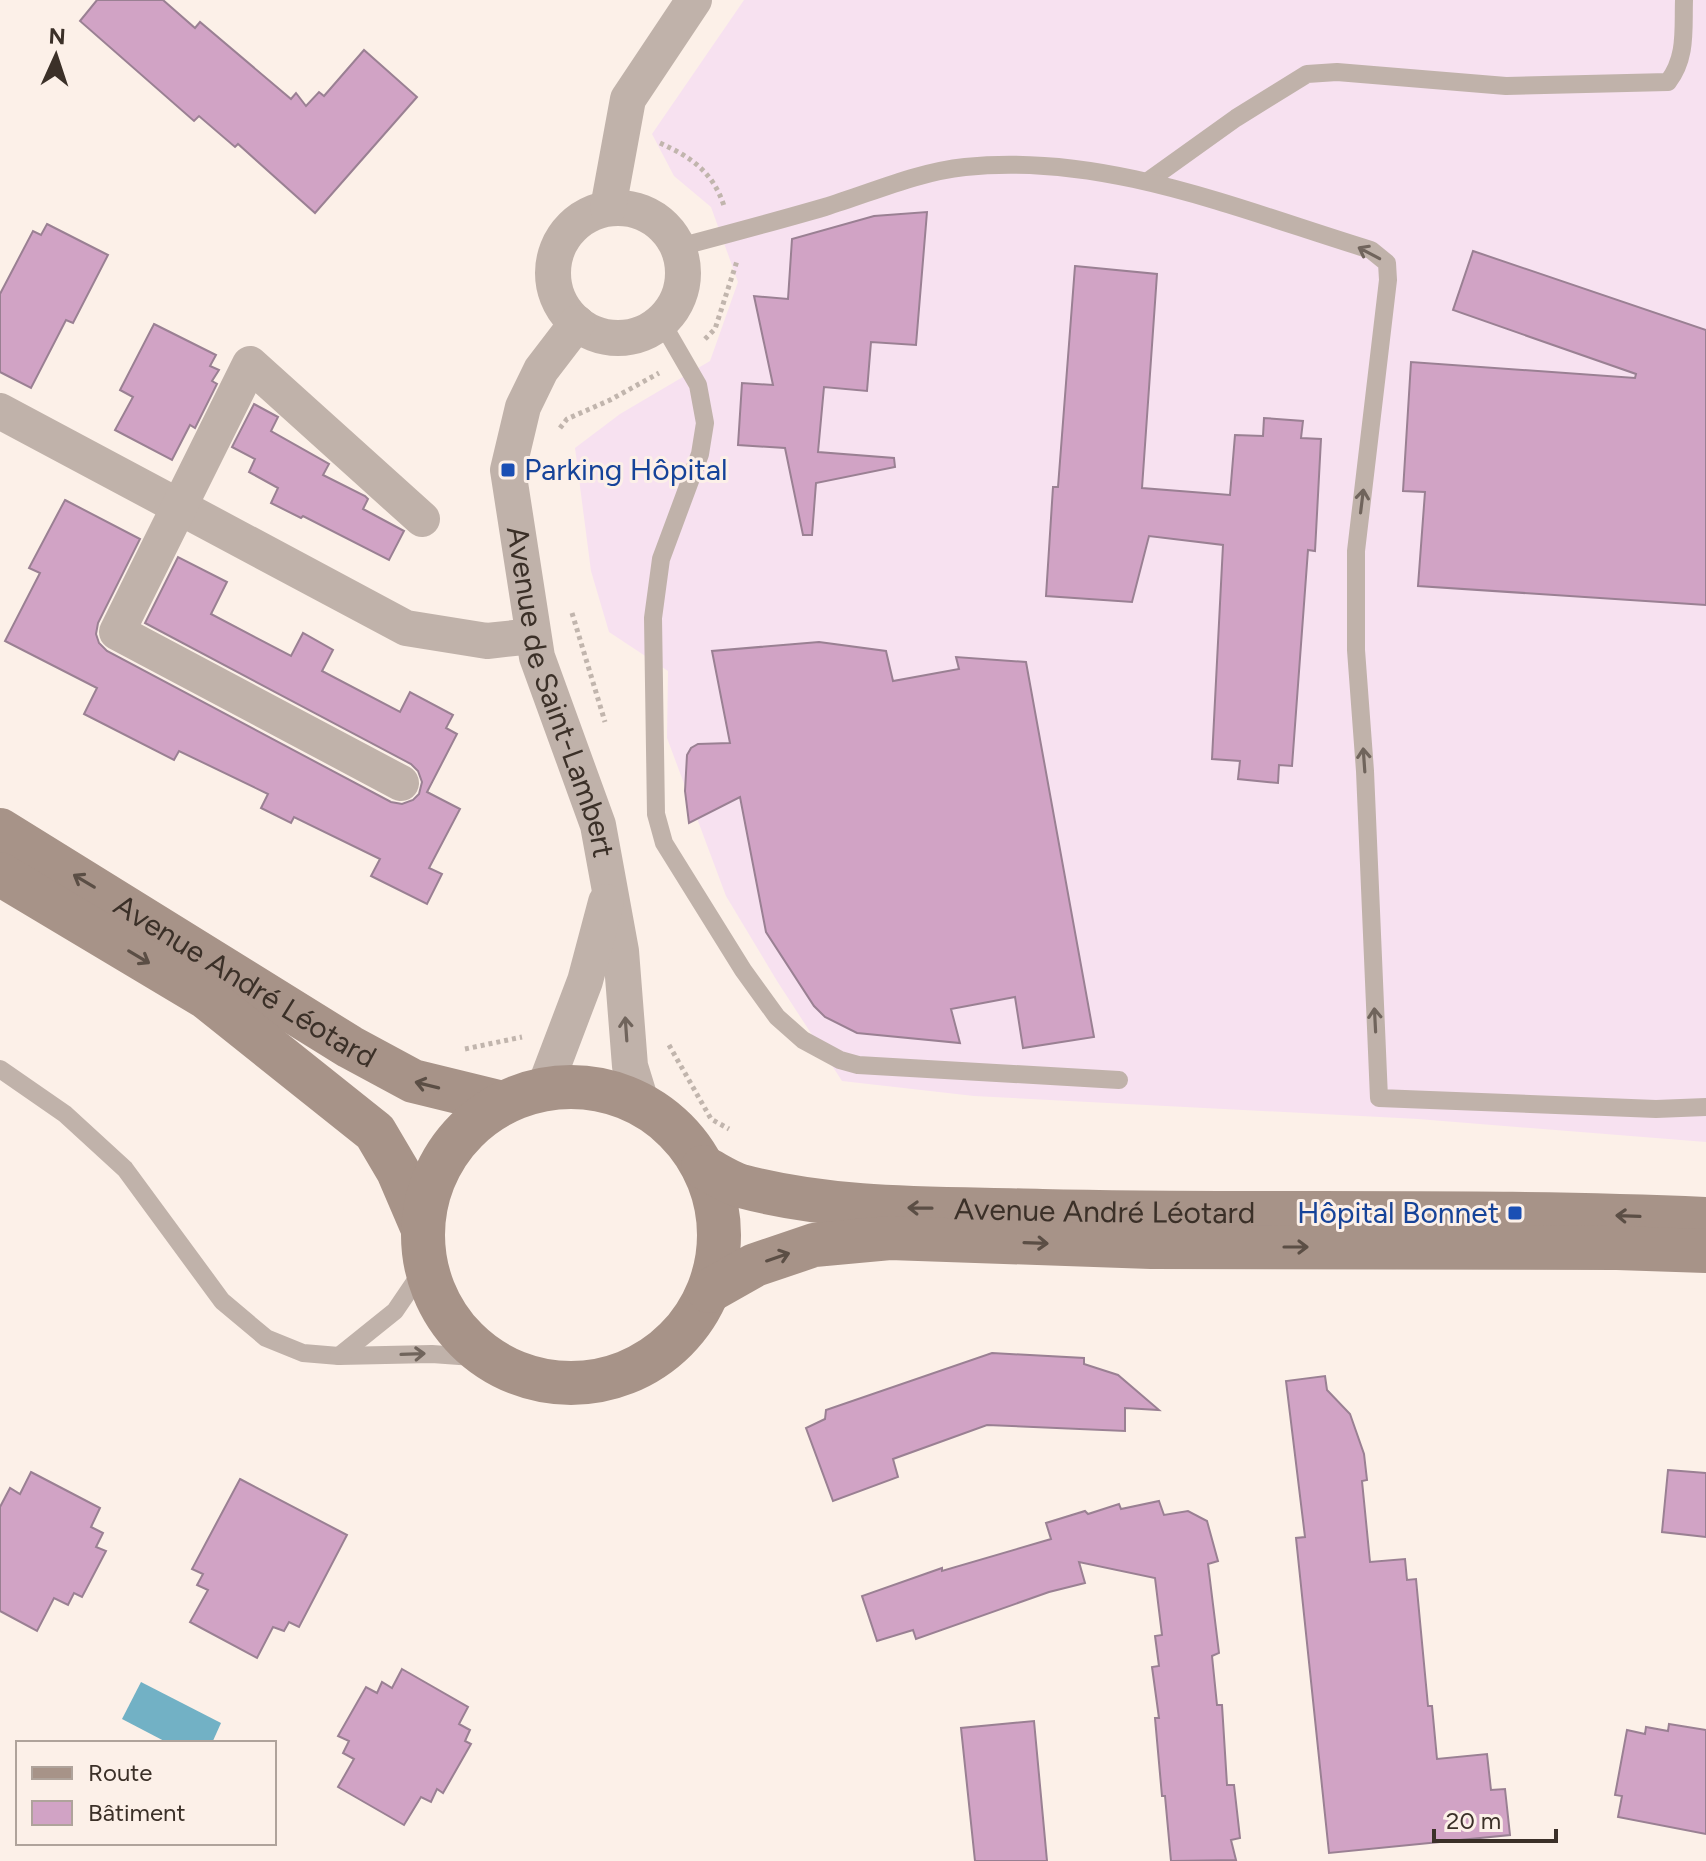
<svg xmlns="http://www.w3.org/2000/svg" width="1706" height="1861" viewBox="0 0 1706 1861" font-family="Figtree,sans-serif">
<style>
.medical{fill:#f7e1f0}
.water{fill:#72b1c5}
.building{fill:#d1a3c5;stroke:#9a8093;stroke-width:2}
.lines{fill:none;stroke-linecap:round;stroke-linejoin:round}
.path{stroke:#c1b5ad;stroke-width:5;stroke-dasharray:4 4;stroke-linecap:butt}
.service{stroke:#c0b2aa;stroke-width:18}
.minor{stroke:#c0b2aa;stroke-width:36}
.secondary{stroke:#a79388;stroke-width:44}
.oneway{stroke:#70645c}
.oneway2{stroke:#5b4e45}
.transit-dot{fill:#1a4fb4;stroke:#fcf0e8;stroke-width:3}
.labels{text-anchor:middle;stroke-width:6;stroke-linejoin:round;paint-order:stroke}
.transit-label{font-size:30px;fill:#164399;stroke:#fcf0e8;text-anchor:start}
.street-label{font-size:30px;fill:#3b3028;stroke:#fcf0e8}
</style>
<rect width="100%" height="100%" fill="#fcf0e8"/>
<!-- medical -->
<path class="medical" d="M 744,0 L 1706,0 L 1706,1142 L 1418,1119 L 974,1096 L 842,1081 L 777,981 L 726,896 L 667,738 L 668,671 L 609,632 L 591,571 L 575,448 L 620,414 L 710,361 L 738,282 L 711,207 L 674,176 L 652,134 Z"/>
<!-- water -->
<path class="water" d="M 141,1682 L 221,1723 L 212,1743 L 168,1743 L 122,1719 Z"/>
<!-- building -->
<g class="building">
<path d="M 97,0 L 163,0 L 195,28 L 200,22 L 291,99 L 296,93 L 306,106 L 319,92 L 324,96 L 364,50 L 417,97 L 315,213 L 238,144 L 235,147 L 199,116 L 194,121 L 80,21 Z"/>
<path d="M 927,212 L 916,345 L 871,342 L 867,391 L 824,387 L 818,452 L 894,458 L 895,467 L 816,483 L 812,535 L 803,535 L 785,448 L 738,445 L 742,383 L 773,385 L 754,296 L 788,299 L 792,239 L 874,216 Z"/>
<path d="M 47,224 L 108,255 L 73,323 L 66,320 L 31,388 L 0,372 L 0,294 L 33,231 L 41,235 Z"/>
<path d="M 1473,251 L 1706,330 L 1706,605 L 1418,586 L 1425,492 L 1403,491 L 1411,362 L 1635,378 L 1636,374 L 1453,310 Z"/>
<path d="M 1075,266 L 1157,274 L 1142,488 L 1230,495 L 1235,435 L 1263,436 L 1264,418 L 1303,421 L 1301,438 L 1321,439 L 1315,551 L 1308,550 L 1292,766 L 1279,765 L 1278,783 L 1238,779 L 1240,761 L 1212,759 L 1223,545 L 1149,536 L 1132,602 L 1046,596 L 1053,487 L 1058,487 Z"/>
<path d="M 154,324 L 216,355 L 210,366 L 219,370 L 212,381 L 217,384 L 195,428 L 190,425 L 172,460 L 115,430 L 133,397 L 120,390 Z"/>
<path d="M 254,404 L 278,417 L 271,431 L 329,464 L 323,475 L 365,496 L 368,499 L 363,509 L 404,531 L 389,560 L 303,516 L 301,518 L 271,503 L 278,488 L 249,472 L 255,459 L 232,447 Z"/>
<path d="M 65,500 L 140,539 L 98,623 L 96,634 L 99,643 L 107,651 L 391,802 L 402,804 L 413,800 L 419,794 L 422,782 L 418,771 L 411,764 L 145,623 L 178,557 L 227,582 L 211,614 L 291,656 L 303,633 L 333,650 L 322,671 L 400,712 L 410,692 L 453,715 L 446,728 L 457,734 L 427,792 L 460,809 L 429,868 L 442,874 L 427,904 L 371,876 L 380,859 L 294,817 L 291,823 L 261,808 L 268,794 L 179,751 L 174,760 L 84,714 L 97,688 L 5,641 L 40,573 L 29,568 Z"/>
<path d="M 819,642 L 886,651 L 893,681 L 959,669 L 956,657 L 1026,662 L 1094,1037 L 1023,1048 L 1015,997 L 951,1009 L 960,1043 L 857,1033 L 825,1017 L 814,1006 L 766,932 L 740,797 L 689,823 L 685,791 L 687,755 L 691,748 L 698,744 L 730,743 L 712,651 Z"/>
<path d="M 992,1353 L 1084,1358 L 1084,1364 L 1118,1375 L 1159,1410 L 1125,1408 L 1125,1431 L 987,1425 L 893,1459 L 898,1477 L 833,1501 L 806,1428 L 825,1419 L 826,1410 Z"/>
<path d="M 1325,1376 L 1327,1390 L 1350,1414 L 1364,1454 L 1367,1480 L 1362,1481 L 1370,1562 L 1405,1559 L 1407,1580 L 1416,1579 L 1428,1706 L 1432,1706 L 1437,1759 L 1487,1754 L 1491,1790 L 1505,1789 L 1510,1835 L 1329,1853 L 1296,1538 L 1305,1537 L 1286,1381 Z"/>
<path d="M 1668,1470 L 1706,1473 L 1706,1537 L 1662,1532 Z"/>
<path d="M 31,1472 L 100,1508 L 91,1527 L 103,1533 L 96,1547 L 106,1551 L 82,1597 L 74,1593 L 68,1605 L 54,1598 L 37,1631 L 0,1611 L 0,1507 L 10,1488 L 20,1494 Z"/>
<path d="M 240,1479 L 347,1535 L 299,1627 L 289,1622 L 284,1631 L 273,1627 L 257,1658 L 190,1622 L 208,1590 L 197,1585 L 203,1574 L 192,1569 Z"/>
<path d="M 1159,1501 L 1164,1515 L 1188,1511 L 1207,1521 L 1218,1561 L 1208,1564 L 1219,1653 L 1212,1656 L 1217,1705 L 1222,1705 L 1227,1785 L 1234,1785 L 1240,1838 L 1231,1840 L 1236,1860 L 1171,1861 L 1165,1796 L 1162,1796 L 1155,1718 L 1159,1718 L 1152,1667 L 1159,1666 L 1155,1636 L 1162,1635 L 1155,1578 L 1079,1562 L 1085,1583 L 1049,1592 L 916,1639 L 913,1630 L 877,1641 L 862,1596 L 942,1568 L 942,1571 L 1051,1539 L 1046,1523 L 1085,1511 L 1088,1514 L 1119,1504 L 1121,1509 Z"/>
<path d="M 402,1669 L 468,1707 L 459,1724 L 470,1730 L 465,1741 L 471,1744 L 443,1793 L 437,1789 L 431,1802 L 421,1797 L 404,1825 L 338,1787 L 354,1759 L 343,1753 L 349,1741 L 338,1736 L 366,1687 L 377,1693 L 382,1682 L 392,1688 Z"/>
<path d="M 1034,1721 L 1047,1861 L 975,1861 L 961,1728 Z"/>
<path d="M 1669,1724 L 1706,1730 L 1706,1834 L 1618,1817 L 1622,1796 L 1615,1795 L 1627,1730 L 1645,1734 L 1646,1727 L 1668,1731 Z"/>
</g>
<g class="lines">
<!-- path -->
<g class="path">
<path d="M 660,143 C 691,157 713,172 724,206"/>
<path d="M 705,339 L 715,329 L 737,261"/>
<path d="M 560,428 L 567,419 L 610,400 L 659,373"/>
<path d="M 572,613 L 605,722"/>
<path d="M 669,1045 L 711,1119 L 729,1129"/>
<path d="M 465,1049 L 522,1037"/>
</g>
<!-- service -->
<g class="service">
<path d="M 1148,181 L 1236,118 L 1307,74 L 1337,72 L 1506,86 L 1668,82 C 1687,57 1683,30 1684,0"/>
<path d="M 679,247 C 728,234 777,221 825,207 C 871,193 917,172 965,167 C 1104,152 1240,210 1371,250 L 1387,263 L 1388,280 L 1356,551 L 1356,650 L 1365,771 L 1379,1098 L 1656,1109 L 1706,1107"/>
<path d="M 661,321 L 698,385 L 705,423 L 700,454 L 661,559 L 653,618 L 656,814 L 664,843 L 743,970 L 777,1017 L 803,1040 L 840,1060 L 858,1065 L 1119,1080"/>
<path d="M 0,1069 L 65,1114 L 125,1169 L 222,1301 L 266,1338 L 303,1353 L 339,1356 L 432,1354 L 487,1358"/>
<path d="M 339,1356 L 395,1311 L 425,1267"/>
</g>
<!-- minor -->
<g class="minor">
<circle cx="618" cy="273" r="65"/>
<path d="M 608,208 L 628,99 L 694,0"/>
<path id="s1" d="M 577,323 L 541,370 L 523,407 L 508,470 L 537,657 L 598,825 L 621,951 L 630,1066 L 642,1105"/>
<path d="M 0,411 L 406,628 L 487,641 L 533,636"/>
<path d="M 401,783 L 117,632 L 250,364 L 422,519"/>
<path d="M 544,1089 L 585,981 L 606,902"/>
</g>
<!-- secondary -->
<g class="secondary">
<path id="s2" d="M 0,830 L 350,1047 L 413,1081 L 503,1103"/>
<path d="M 0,874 L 207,998 L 375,1132 L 398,1171 L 422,1227"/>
<circle cx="571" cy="1235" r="148"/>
<path id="s3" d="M 703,1167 C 715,1173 728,1182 741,1186 C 838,1212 942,1208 1042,1211 C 1263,1216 1485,1209 1706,1219"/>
<path d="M 709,1291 L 755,1265 L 814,1245 L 890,1238 L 1151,1247 L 1617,1248 L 1706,1251"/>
</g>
</g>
<!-- one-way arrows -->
<defs><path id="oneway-shaft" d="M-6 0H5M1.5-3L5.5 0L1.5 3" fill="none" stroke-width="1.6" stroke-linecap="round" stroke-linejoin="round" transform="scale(2)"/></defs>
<g class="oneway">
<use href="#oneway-shaft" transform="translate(1369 253) rotate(-152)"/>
<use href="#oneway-shaft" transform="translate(1362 501) rotate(-83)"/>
<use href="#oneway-shaft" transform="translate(1364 760) rotate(-94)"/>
<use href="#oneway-shaft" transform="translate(1375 1020) rotate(-93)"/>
<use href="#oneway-shaft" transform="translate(626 1029) rotate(-94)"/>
<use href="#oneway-shaft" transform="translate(413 1354) rotate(-2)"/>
</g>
<g class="oneway2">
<use href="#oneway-shaft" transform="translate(84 881) rotate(-149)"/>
<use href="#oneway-shaft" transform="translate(139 957) rotate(31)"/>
<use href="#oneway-shaft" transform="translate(427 1085) rotate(-166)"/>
<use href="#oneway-shaft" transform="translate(920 1208) rotate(-179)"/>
<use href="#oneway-shaft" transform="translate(1628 1216) rotate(-178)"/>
<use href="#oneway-shaft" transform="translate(1036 1243) rotate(2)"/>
<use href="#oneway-shaft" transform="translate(1296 1247)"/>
<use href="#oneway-shaft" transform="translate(778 1257) rotate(-19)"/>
</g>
<!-- markers -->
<g class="transit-dot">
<rect x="500" y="462" width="16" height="16" rx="4"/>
<rect x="1507" y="1205" width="16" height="16" rx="4"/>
</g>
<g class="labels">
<!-- transit labels -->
<g class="transit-label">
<text x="524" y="480">Parking Hôpital</text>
<text x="1499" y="1223" text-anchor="end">Hôpital Bonnet</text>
</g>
<!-- street labels -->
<g class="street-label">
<text dy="10" stroke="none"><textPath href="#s1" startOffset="394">Avenue de Saint-Lambert</textPath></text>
<text dy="10" stroke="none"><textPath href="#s2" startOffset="288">Avenue André Léotard</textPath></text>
<text dy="10" stroke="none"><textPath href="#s3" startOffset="408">Avenue André Léotard</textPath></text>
</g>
</g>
<!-- legend -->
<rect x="16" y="1741" width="260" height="104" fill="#fcf0e8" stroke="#afa39b" stroke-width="2"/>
<rect x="32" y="1767" width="40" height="12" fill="#a79388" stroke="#afa39b" stroke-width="2"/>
<text x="88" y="1781" font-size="24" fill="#3b3028">Route</text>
<rect x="32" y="1801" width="40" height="24" fill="#d1a3c5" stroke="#afa39b" stroke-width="2"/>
<text x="88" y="1821" font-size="24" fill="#3b3028">Bâtiment</text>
<!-- north arrow -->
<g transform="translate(56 56) rotate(3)" stroke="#fcf0e8" stroke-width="6" paint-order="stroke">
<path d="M0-6L14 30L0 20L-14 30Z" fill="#3b3028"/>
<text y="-12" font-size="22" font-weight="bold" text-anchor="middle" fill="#3b3028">N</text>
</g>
<!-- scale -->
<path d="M1434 1829v12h122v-12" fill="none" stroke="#3b3028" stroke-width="4"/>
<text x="1446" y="1829" font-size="24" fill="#3b3028" stroke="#fcf0e8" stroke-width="6" paint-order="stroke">20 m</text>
</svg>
